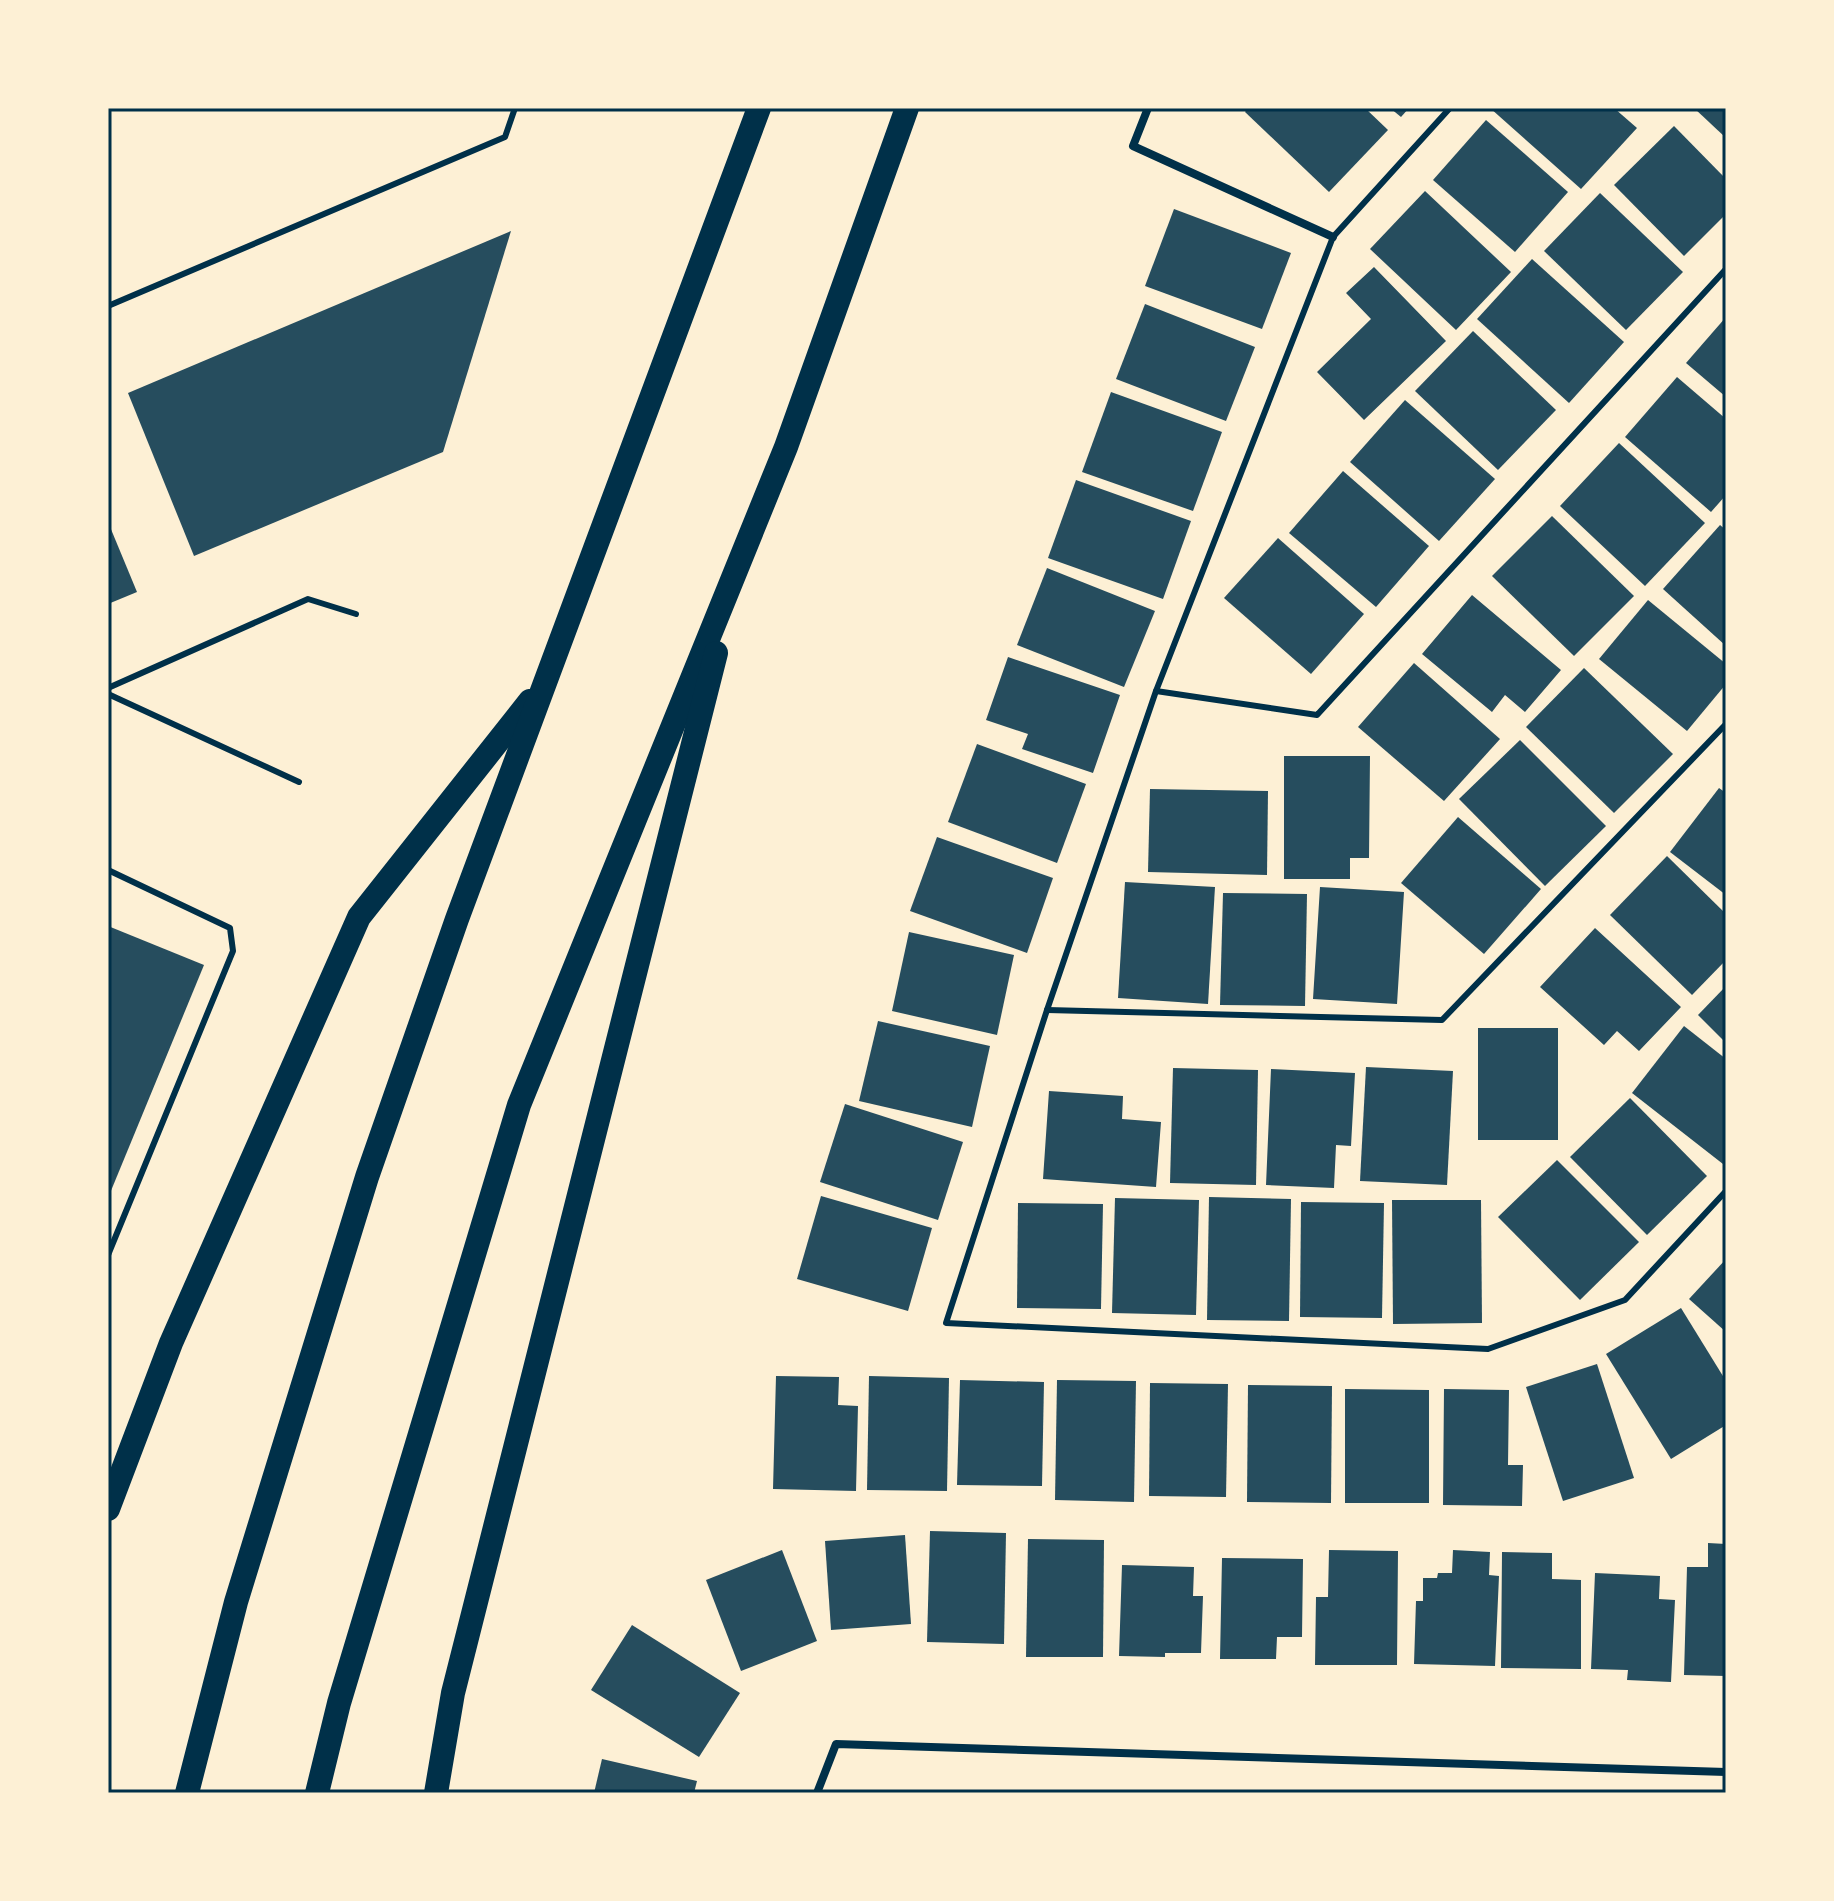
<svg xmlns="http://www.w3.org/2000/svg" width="1834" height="1901" viewBox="0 0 1834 1901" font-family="'Varela Round',sans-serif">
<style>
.building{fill:#264d5e}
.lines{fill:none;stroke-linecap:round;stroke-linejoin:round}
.service{stroke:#003049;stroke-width:6}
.minor{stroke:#003049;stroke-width:8}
.motorway{stroke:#003049;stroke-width:24}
.neatline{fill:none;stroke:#003049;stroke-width:3}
</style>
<rect width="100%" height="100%" fill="#fdf0d5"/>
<!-- building -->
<g class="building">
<path d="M 1248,108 L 1365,108 L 1388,130 L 1329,192 L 1245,112 Z"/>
<path d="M 1390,108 L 1409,108 L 1401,117 Z"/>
<path d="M 1490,108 L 1614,108 L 1637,128 L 1581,189 Z"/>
<path d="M 1694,108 L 1726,108 L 1726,138 Z"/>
<path d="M 1486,120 L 1568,192 L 1515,252 L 1433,180 Z"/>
<path d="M 1674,126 L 1726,179 L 1726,214 L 1684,256 L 1614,185 Z"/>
<path d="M 1425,191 L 1511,272 L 1456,330 L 1370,249 Z"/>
<path d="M 1600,193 L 1683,272 L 1626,330 L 1544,251 Z"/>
<path d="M 1174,209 L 1291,253 L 1262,329 L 1145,286 Z"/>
<path d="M 511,231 L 443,452 L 194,556 L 128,393 Z"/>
<path d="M 1532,259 L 1624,342 L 1569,403 L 1477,319 Z"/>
<path d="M 1374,267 L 1446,341 L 1364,420 L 1317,372 L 1371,319 L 1346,293 Z"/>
<path d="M 1145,304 L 1255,347 L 1226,421 L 1116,379 Z"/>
<path d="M 1726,317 L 1726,397 L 1686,363 Z"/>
<path d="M 1473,331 L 1556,410 L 1498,470 L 1415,391 Z"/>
<path d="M 1677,377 L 1726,419 L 1726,495 L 1711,512 L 1625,437 Z"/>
<path d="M 1111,392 L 1222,432 L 1193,511 L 1082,472 Z"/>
<path d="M 1405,400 L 1495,479 L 1439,541 L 1350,462 Z"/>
<path d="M 1619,443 L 1705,523 L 1645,586 L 1560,506 Z"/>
<path d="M 1343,471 L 1429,546 L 1376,607 L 1289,533 Z"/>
<path d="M 1076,480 L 1191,521 L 1163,599 L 1048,558 Z"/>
<path d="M 1552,516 L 1634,596 L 1574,656 L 1492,576 Z"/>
<path d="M 108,522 L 137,592 L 108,604 Z"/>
<path d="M 1720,525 L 1726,530 L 1726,646 L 1663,589 Z"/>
<path d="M 1278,538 L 1364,614 L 1311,674 L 1224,598 Z"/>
<path d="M 1047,568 L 1155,611 L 1124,687 L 1017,645 Z"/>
<path d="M 1472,595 L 1561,670 L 1525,712 L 1505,695 L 1492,712 L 1422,654 Z"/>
<path d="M 1648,600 L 1726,664 L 1726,684 L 1687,731 L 1599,659 Z"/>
<path d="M 1008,657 L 1120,695 L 1093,773 L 1022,749 L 1028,734 L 986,720 Z"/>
<path d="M 1414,663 L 1500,739 L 1444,801 L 1358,727 Z"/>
<path d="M 1584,668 L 1673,754 L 1614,813 L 1526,727 Z"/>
<path d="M 1520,740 L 1606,826 L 1545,886 L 1459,799 Z"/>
<path d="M 977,744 L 1086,784 L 1057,863 L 948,822 Z"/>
<path d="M 1284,756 L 1370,756 L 1369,858 L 1350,858 L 1350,879 L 1284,879 Z"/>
<path d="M 1719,788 L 1726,793 L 1726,895 L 1670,852 Z"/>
<path d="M 1150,789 L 1268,791 L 1267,875 L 1148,872 Z"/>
<path d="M 1458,817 L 1541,889 L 1484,954 L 1401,883 Z"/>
<path d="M 937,837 L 1053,878 L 1027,953 L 910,911 Z"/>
<path d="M 1667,856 L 1726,914 L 1726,960 L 1692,995 L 1610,915 Z"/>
<path d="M 1125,882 L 1215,887 L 1208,1004 L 1118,998 Z"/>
<path d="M 1320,887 L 1404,892 L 1397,1004 L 1313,999 Z"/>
<path d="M 1223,893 L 1307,894 L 1305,1006 L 1220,1005 Z"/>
<path d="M 108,926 L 204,965 L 108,1198 Z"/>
<path d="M 1595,928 L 1681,1007 L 1639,1051 L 1617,1031 L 1604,1045 L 1540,987 Z"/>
<path d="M 909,932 L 1014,955 L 997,1035 L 892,1011 Z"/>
<path d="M 1726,986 L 1726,1043 L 1698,1015 Z"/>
<path d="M 878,1021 L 990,1046 L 972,1127 L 859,1101 Z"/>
<path d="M 1684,1026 L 1726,1059 L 1726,1160 L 1723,1164 L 1632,1093 Z"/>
<rect x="1478" y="1028" width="80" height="112"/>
<path d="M 1366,1067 L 1453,1071 L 1447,1185 L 1360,1181 Z"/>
<path d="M 1173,1068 L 1258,1070 L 1256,1185 L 1170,1183 Z"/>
<path d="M 1271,1069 L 1355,1073 L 1351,1146 L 1336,1145 L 1334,1188 L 1266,1185 Z"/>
<path d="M 1049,1091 L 1123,1096 L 1122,1119 L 1161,1122 L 1156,1187 L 1043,1179 Z"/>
<path d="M 1630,1098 L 1707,1176 L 1647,1235 L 1570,1157 Z"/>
<path d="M 845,1104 L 963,1142 L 938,1220 L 820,1182 Z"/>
<path d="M 1557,1160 L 1639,1242 L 1580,1300 L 1498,1217 Z"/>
<path d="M 821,1196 L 932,1228 L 908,1311 L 797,1279 Z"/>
<path d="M 1209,1197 L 1291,1199 L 1289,1321 L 1207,1320 Z"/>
<path d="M 1115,1198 L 1199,1200 L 1196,1315 L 1112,1313 Z"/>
<path d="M 1392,1200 L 1481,1200 L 1482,1323 L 1393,1324 Z"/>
<path d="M 1301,1202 L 1384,1203 L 1382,1318 L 1300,1317 Z"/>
<path d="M 1018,1203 L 1103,1204 L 1101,1309 L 1017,1308 Z"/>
<path d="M 1726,1259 L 1726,1332 L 1689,1299 Z"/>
<path d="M 1681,1308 L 1726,1381 L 1726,1425 L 1671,1459 L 1606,1354 Z"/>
<path d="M 1597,1364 L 1634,1478 L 1563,1501 L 1526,1387 Z"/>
<path d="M 776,1376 L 839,1377 L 838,1405 L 858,1406 L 856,1491 L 773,1489 Z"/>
<path d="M 869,1376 L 949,1378 L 947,1491 L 867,1490 Z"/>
<path d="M 960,1380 L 1044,1382 L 1042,1486 L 957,1485 Z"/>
<path d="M 1057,1380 L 1136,1381 L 1134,1502 L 1055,1500 Z"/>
<path d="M 1150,1383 L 1228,1384 L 1226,1497 L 1149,1496 Z"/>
<path d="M 1248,1385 L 1332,1386 L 1331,1503 L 1247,1502 Z"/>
<path d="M 1345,1389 L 1429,1390 L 1429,1503 L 1345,1503 Z"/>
<path d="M 1444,1389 L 1509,1390 L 1508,1465 L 1523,1465 L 1522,1506 L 1443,1505 Z"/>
<path d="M 930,1531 L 1006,1533 L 1004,1644 L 927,1642 Z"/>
<path d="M 905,1535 L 911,1624 L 831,1630 L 825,1541 Z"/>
<path d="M 1028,1539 L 1104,1540 L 1103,1657 L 1026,1657 Z"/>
<path d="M 1708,1543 L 1726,1544 L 1726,1676 L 1684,1675 L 1687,1567 L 1708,1567 Z"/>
<path d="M 782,1550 L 817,1641 L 741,1671 L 706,1580 Z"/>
<path d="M 1329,1550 L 1398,1551 L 1397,1665 L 1315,1665 L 1316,1597 L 1328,1597 Z"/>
<path d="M 1453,1550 L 1490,1552 L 1489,1575 L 1499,1576 L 1495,1666 L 1414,1664 L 1416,1601 L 1423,1601 L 1423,1578 L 1437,1578 L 1438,1573 L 1452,1573 Z"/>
<path d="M 1502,1552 L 1552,1553 L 1552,1579 L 1581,1580 L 1581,1669 L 1501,1668 Z"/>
<path d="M 1222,1558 L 1303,1559 L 1302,1637 L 1277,1637 L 1276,1659 L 1220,1659 Z"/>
<path d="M 1122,1565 L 1194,1567 L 1193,1596 L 1203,1596 L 1201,1653 L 1165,1653 L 1165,1657 L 1119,1656 Z"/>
<path d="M 1595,1573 L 1660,1576 L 1659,1599 L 1675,1600 L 1671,1682 L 1627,1680 L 1628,1670 L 1591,1669 Z"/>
<path d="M 632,1625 L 740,1693 L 699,1757 L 591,1690 Z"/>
<path d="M 602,1759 L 697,1781 L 694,1793 L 594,1793 Z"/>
</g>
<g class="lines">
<!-- service -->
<g class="service">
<path d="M 1450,108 L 1333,237 L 1156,691 L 1047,1010 L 946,1323 L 1488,1349 L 1625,1300 L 1726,1191"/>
<path d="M 108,306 L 505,137 L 515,108"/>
<path d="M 108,688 L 308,599 L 356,614"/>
<path d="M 1156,691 L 1317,715 L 1726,269"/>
<path d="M 108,694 L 299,782"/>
<path d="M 108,870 L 230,928 L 233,951 L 108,1255"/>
<path d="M 1047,1010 L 1442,1020 L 1726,724"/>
</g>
<!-- minor -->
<g class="minor">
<path d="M 1148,108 L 1133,146 L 1333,237"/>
<path d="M 817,1793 L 836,1744 L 1726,1772"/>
</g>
<!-- motorway -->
<g class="motorway">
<path d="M 108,1509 L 171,1343 L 359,917 L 530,701"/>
<path d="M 187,1793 L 236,1602 L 367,1177 L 457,919 L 759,108"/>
<path d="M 317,1793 L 339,1703 L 519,1105 L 786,447 L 907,108"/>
<path d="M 436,1793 L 453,1693 L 716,653"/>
</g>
</g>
<!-- border -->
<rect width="1834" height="1901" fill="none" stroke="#fdf0d5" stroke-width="220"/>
<rect x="110" y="110" width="1614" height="1681" class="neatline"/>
</svg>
